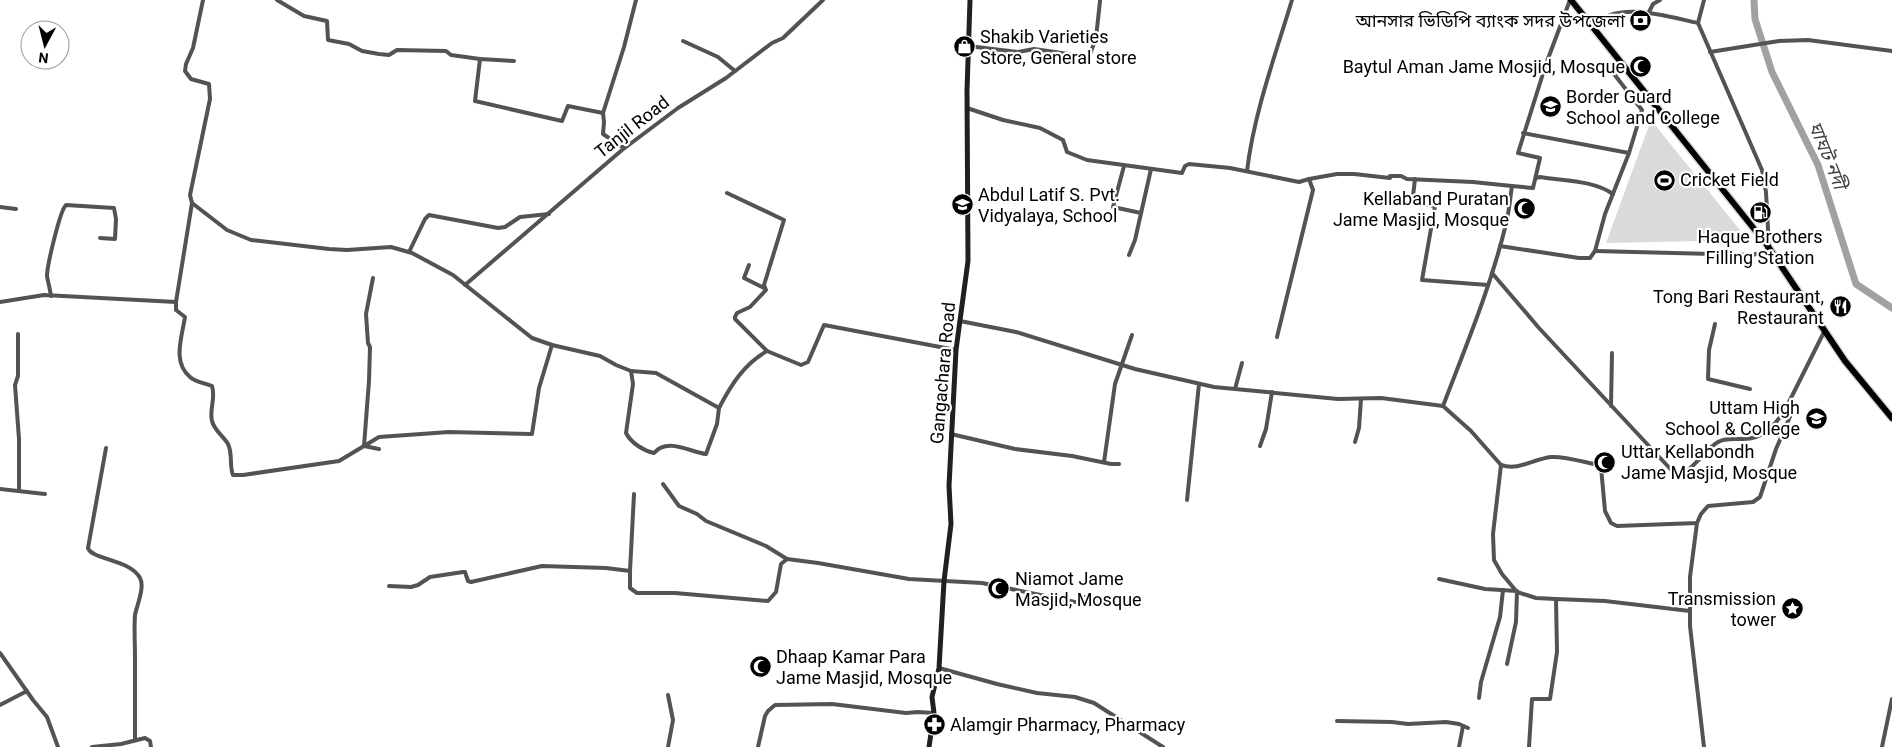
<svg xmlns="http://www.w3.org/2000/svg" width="1892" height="747" viewBox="0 0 1892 747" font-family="Roboto,'Noto Sans Bengali',sans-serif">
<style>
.green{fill:#dadada}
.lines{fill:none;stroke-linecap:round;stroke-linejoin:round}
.river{stroke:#a1a1a1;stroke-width:7}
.trunk-casing{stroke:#dbdbdb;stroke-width:9}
.minor{stroke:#535353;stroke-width:4}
.secondary{stroke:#202020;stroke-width:5}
.trunk{stroke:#000;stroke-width:6}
.labels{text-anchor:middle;stroke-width:4.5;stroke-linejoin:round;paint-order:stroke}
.poi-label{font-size:18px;fill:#000;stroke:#fff;text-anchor:start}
.street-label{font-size:18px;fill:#000;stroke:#fff}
.water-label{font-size:19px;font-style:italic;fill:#424242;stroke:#fff}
</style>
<rect width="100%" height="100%" fill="#fff"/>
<!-- green -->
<path class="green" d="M 1651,120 L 1748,240 L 1606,243 Z"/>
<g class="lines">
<!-- river -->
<path class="river" d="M 1754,0 L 1755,19 L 1772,72 L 1818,165 L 1856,284 L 1892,308"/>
<defs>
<path id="trunk" d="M 1571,0 L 1767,245 L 1845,361 L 1892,418"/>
</defs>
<!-- trunk casing -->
<use href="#trunk" class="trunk-casing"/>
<!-- minor -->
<g class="minor">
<path d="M 203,0 L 193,48 L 186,64 L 185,71 L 191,79 L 209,84 L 210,99 L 190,195 L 192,203 L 227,230 L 251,240 L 329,249 L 347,250 L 391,247 L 412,253 L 453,275 L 532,338 L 552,345 L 600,356 L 616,365 L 631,371 L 656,373 L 719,408 C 731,385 744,364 767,351 L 801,365 L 808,362 L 824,325 L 956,350"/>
<path d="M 277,0 L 304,16 L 327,21 L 328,40 L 349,44 L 362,51 L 379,54 L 389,55 L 397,50 L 446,51 L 451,55 L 480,59"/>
<path d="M 1570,0 L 1546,64 L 1518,153 L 1540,158 L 1533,188 L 1512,186 C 1510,199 1509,212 1506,224 C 1491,286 1466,346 1443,406 L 1471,431 L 1501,465 C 1519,471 1533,459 1551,457 C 1565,456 1583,462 1598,465 L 1601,467 L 1605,511 L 1611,523 L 1617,526 L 1697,523 L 1701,514 L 1708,506 L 1753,502 L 1760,497 L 1776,449 L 1792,412 L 1786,408 L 1824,332"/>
<path d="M 1649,12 L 1653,4 L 1660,0"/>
<path d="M 1698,23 L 1704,0"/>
<path d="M 1592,26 C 1618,0 1665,16 1698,23 L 1762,170 L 1766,192 L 1769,247 L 1765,252 L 1752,255 L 1595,251"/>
<path d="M 683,41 L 718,57 L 735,71"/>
<path d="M 968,46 L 1018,52 L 1034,49 L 1089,57 L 1096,38 L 1100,1"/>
<path d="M 1710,52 L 1779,41 L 1808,40 L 1892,51"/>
<path d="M 514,61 L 480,59 L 475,101 L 562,121 L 568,106 L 603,113"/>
<path d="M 967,108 L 1003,120 L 1040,128 L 1063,140 L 1067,152 L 1087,160 L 1182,173 L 1185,166 L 1189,164 L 1230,168 L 1299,182 L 1309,179 L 1337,174 L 1354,174 L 1390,178 L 1390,176 L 1401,176 L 1407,179 L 1473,182 L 1512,186"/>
<path d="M 1523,133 L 1629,153 L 1642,110 L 1614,74 L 1612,69 L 1622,63"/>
<path d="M 624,148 L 603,134 L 604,122 L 603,113 L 624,47 L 636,0"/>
<path d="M 1124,166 L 1113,207 L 1141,213"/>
<path d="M 1247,171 C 1254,113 1275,56 1292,0"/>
<path d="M 1536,178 L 1540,177 C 1563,181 1593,180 1613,194"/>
<path d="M 1415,179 L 1413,196 L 1424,197 L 1423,204 L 1435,206 L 1422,280 L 1488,285"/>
<path d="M 727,193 L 784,220 L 764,285 L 766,290 L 750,307 L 737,313 L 735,317 L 735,319 L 767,351"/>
<path d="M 0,207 L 16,209"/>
<path d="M 1500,246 L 1579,258 L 1590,258 L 1595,251 L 1605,214 L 1629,153"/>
<path d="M 409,252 L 425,219 L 429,215 L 498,228 L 505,227 L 520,217 L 549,214"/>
<path d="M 1129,255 L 1135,240 L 1151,169"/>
<path d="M 749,265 L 744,278 L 764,288"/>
<path d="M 1492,273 L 1539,328 L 1676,475 C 1690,475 1704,450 1718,442 C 1724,438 1733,439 1741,439 C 1763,440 1775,426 1786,408"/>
<path d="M 373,278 L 366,314 L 368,343 L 370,347 L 369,381 L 364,446 L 379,449"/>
<path d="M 465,285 L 622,150 L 678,108 L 726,78 L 772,43 L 783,38 L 823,0"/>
<path d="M 51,296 C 50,289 48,282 47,276 C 47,266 60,210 66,205 L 114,208 L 116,219 L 115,239 L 100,238"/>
<path d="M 0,302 L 44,295 L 176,302 L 176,310 L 185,317 C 182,337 172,362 190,377 C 195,382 205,383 212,386 C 216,399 209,409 212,421 C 214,430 224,437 228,444 C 233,454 229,465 233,475 L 243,475 L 339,461 L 379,437 L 449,432 L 532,434 L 539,388 L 552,345"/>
<path d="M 176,302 L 192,203"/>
<path d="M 960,321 L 1016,332 L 1135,369 L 1214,387 L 1338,399 L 1381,398 L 1443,406"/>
<path d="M 1715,324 L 1709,350 L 1708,379 L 1750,389"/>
<path d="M 18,334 L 18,376 L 15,385 L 19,439 L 19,490"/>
<path d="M 1277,337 L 1313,190 L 1309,179"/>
<path d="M 631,371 L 633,384 L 626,433 C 631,443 644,451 654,453 C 667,437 690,452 706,454 L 717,424 L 719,408"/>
<path d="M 1235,389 L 1242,363"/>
<path d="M 1611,406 L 1612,353"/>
<path d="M 951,434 L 1015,449 L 1072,456 L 1111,464 L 1119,464"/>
<path d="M 1355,442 L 1359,428 L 1361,399"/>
<path d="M 1260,446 L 1266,429 L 1272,392"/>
<path d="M 106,448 L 88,548 C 92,560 130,559 140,578 C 145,587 137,605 135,615 C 134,629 135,644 135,658 C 135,685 135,712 135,739"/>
<path d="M 1104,462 L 1115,384 L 1132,335"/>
<path d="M 1501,465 L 1493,534 L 1494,560 L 1502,574 L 1517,592 L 1536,598 L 1556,599"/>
<path d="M 663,484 L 679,506 L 697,514 L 706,521 L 766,546 L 787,559"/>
<path d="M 0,489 L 45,494"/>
<path d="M 1187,500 L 1199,384"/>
<path d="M 1697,523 L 1690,577 L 1690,626 L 1704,747"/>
<path d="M 630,571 L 634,494"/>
<path d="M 1439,579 L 1485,589 L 1517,591 L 1516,622 L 1507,664"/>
<path d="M 389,586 L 411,587 L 418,585 L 430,577 L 463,572 L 465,572 L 468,581 L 471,582 L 542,566 L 606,568 L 630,571 L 630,588 L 637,593 L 675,593 L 768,601 L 776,592 L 781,564 L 787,559 L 818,563 L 909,579 L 982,583 L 1075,602"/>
<path d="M 1085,597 L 1102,599"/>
<path d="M 0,653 L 33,700 L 47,717 L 58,747"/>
<path d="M 939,668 L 997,684 L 1037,693 L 1075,697 L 1094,703 L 1163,747"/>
<path d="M 1479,698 L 1481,682 L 1500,617 L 1503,590"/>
<path d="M 0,705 L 27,691"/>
<path d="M 1337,721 L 1392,722 L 1408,724 L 1446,722 L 1459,724 L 1468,728"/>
<path d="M 92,747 L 121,744 L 145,738 L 150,741 L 151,747"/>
<path d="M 668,747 L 673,720 L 668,695"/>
<path d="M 758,747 L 765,716 L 768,711 L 775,705 L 832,704 L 906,713 L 918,712 L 934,713"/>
<path d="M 1459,747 L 1463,726"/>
<path d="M 1529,747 L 1532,699 L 1550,699 L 1557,652 L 1556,599 L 1605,601 L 1690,611"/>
<path d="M 1882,747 L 1892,699"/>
</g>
<!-- secondary -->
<path class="secondary" d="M 929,747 L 934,713 L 932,697 L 939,668 L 944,581 L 951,524 L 949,486 L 956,350 L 968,261 L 967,91 L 970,0"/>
<!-- trunk -->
<use href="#trunk" class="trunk"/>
</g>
<!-- icons -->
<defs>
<symbol id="bank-disc" viewBox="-11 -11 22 22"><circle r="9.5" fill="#000" stroke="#fff"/><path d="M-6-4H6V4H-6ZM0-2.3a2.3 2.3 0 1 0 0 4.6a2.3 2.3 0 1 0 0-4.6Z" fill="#fff"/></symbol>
<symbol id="shop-disc" viewBox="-11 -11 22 22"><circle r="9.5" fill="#000" stroke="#fff"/><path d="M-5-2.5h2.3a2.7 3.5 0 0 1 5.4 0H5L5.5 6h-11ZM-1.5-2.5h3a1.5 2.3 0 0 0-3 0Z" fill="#fff"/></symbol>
<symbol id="mosque-disc" viewBox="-11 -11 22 22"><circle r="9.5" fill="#000" stroke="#fff"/><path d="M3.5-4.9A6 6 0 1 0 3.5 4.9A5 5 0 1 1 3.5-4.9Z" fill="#fff"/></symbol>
<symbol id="university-disc" viewBox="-11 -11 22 22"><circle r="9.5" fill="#000" stroke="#fff"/><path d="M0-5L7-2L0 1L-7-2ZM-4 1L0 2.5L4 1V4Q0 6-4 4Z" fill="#fff"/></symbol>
<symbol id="stadium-disc" viewBox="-11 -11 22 22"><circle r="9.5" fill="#000" stroke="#fff"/><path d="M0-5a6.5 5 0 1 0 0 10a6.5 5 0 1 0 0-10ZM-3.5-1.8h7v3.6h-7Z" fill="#fff"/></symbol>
<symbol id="school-disc" viewBox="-11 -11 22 22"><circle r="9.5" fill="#000" stroke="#fff"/><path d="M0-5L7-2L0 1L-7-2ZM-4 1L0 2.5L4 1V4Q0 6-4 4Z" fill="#fff"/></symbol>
<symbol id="fuel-disc" viewBox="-11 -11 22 22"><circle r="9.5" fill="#000" stroke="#fff"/><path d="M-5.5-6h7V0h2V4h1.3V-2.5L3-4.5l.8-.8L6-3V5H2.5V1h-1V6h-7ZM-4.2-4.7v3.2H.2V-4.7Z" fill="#fff"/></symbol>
<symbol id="restaurant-disc" viewBox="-11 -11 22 22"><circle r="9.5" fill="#000" stroke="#fff"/><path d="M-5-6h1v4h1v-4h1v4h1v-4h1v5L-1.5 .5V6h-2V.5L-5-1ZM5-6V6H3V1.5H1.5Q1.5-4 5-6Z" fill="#fff"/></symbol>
<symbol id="sight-disc" viewBox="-11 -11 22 22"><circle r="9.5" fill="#000" stroke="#fff"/><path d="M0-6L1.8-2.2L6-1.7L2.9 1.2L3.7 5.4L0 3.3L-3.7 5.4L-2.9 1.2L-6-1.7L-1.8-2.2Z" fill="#fff"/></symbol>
<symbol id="pharmacy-disc" viewBox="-11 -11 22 22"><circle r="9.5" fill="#000" stroke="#fff"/><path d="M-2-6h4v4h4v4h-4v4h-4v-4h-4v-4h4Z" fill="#fff"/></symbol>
</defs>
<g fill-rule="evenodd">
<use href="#bank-disc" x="1628" y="8" width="25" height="25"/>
<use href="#shop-disc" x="952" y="34" width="25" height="25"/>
<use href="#mosque-disc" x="1628" y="54" width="25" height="25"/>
<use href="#university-disc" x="1538" y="94" width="25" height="25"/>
<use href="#stadium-disc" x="1652" y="168" width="25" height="25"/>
<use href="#school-disc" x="950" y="192" width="25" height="25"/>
<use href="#mosque-disc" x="1512" y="196" width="25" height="25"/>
<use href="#fuel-disc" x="1748" y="200" width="25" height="25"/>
<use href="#restaurant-disc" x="1828" y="294" width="25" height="25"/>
<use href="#university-disc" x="1804" y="406" width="25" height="25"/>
<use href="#mosque-disc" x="1592" y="450" width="25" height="25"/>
<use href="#mosque-disc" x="986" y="576" width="25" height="25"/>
<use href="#sight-disc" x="1780" y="596" width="25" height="25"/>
<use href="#mosque-disc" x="748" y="654" width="25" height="25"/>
<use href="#pharmacy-disc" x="922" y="712" width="25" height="25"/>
</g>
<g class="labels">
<!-- poi labels -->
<g class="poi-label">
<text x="1625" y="27" text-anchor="end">আনসার ভিডিপি ব্যাংক সদর উপজেলা</text>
<text x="980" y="43">Shakib Varieties<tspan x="980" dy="21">Store, General store</tspan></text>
<text x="1625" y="73" text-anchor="end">Baytul Aman Jame Mosjid, Mosque</text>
<text x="1566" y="103">Border Guard<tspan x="1566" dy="21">School and College</tspan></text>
<text x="1680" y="186">Cricket Field</text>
<text x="978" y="201">Abdul Latif S. Pvt.<tspan x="978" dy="21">Vidyalaya, School</tspan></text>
<text x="1509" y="205" text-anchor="end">Kellaband Puratan<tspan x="1509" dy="21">Jame Masjid, Mosque</tspan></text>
<text x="1760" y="243" text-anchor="middle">Haque Brothers<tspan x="1760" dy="21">Filling Station</tspan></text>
<text x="1824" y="303" text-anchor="end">Tong Bari Restaurant,<tspan x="1824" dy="21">Restaurant</tspan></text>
<text x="1800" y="414" text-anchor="end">Uttam High<tspan x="1800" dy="21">School &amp; College</tspan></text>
<text x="1621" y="458">Uttar Kellabondh<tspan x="1621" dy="21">Jame Masjid, Mosque</tspan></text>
<text x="1015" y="585">Niamot Jame<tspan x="1015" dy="21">Masjid, Mosque</tspan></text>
<text x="1776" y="605" text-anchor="end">Transmission<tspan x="1776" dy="21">tower</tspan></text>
<text x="776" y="663">Dhaap Kamar Para<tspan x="776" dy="21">Jame Masjid, Mosque</tspan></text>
<text x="950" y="731">Alamgir Pharmacy, Pharmacy</text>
</g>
<!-- street labels -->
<g class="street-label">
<text transform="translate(632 127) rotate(-38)" y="6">Tanjil Road</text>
<text transform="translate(943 373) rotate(-85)" y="6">Gangachara Road</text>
</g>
<!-- water labels -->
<g class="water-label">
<text transform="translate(1828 155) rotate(68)" y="7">ঘাঘট নদী</text>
</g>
</g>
<!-- north arrow -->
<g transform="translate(45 45) rotate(187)"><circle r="24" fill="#ffffff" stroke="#999999"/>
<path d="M0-4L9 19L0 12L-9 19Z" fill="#000000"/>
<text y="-8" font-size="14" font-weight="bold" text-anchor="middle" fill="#000000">N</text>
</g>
</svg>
